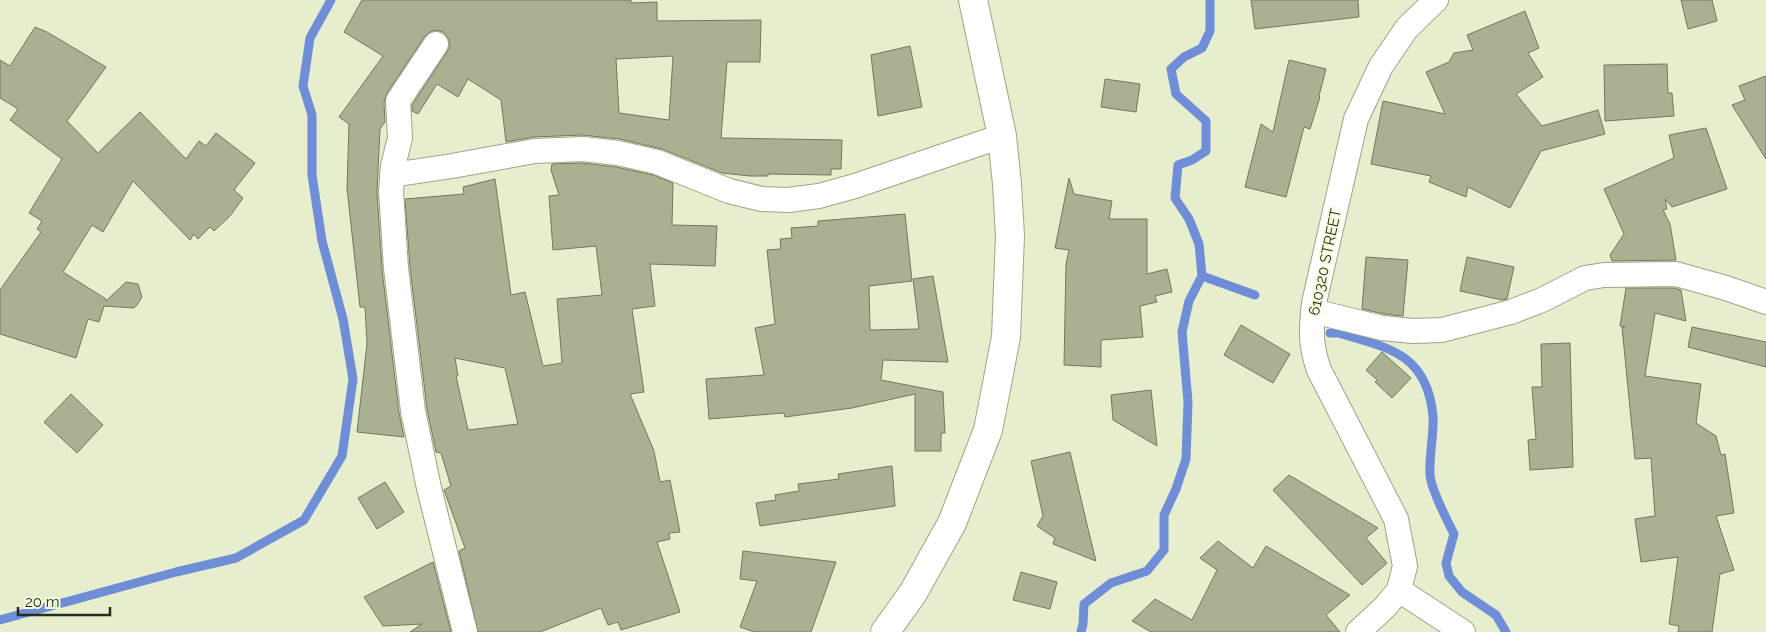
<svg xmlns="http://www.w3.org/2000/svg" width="1766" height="632" viewBox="0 0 1766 632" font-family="Raleway,sans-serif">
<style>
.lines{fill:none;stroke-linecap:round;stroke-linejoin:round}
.stream{stroke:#708dd8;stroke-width:9}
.building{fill:#a9b193;stroke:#71795c;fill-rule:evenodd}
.street-casing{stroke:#9da487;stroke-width:26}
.secondary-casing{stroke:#9da487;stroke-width:30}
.street{stroke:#fff;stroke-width:24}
.secondary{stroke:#fff;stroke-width:28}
.labels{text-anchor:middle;stroke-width:4;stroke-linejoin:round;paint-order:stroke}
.street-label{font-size:15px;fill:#282b1f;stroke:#f3fcdb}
</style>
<rect width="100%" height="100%" fill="#e6eece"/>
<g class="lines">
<!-- stream -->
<g class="stream">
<path d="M 1202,276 L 1255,295"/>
<path d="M 1330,333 L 1338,333 C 1390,348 1427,354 1433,416 C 1434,435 1429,455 1430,474 C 1430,488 1447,520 1454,534 L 1446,563 L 1449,576 L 1462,592 L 1496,615 L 1506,632"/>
<path d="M 0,620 L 176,572 L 236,558 L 304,520 L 342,456 L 353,379 L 343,319 L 322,241 L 312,175 L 312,115 L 303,86 L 310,38 L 331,0"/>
<path d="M 1081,632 L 1083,624 L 1084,604 L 1111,583 L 1147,571 L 1164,550 L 1164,515 L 1176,489 L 1186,459 L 1188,402 L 1182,332 L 1189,301 L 1202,276 L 1199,244 L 1189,219 L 1175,198 L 1178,165 L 1192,160 L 1206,151 L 1206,121 L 1176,94 L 1171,69 L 1184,57 L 1202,48 L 1210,31 L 1210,0"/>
</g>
</g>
<!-- building -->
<g class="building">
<path d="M 362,0 L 631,0 L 631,3 L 657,2 L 657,21 L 761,20 L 760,62 L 727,62 L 721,138 L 842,140 L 841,169 L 831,169 L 831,175 L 768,174 L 768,176 L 750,176 L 722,173 L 662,149 L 620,139 L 582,135 L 534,137 L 506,142 L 501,100 L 468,79 L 458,97 L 437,84 L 418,114 L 412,111 L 412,105 L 447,52 L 450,45 L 448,38 L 443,32 L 436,30 L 430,32 L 425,36 L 387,93 L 384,102 L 385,122 L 380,129 L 377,192 L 382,269 L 399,413 L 404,437 L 357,432 L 367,344 L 365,307 L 360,307 L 347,188 L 349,124 L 339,117 L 383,56 L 344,32 ZM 673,56 L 669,120 L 619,113 L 616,59 Z"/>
<path d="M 1251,0 L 1358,0 L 1359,17 L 1255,29 Z"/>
<path d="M 1681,0 L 1712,0 L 1717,21 L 1688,29 Z"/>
<path d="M 1525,11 L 1539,48 L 1528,53 L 1543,77 L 1516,94 L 1542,126 L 1598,110 L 1605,134 L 1541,151 L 1510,208 L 1468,187 L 1466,197 L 1429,182 L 1431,176 L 1371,164 L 1383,101 L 1445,114 L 1426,72 L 1449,62 L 1454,53 L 1473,50 L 1467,35 Z"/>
<path d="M 35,27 L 47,32 L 106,67 L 67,121 L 98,153 L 140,112 L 186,159 L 199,141 L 206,146 L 216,133 L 255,163 L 234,190 L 243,198 L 230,216 L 214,231 L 210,227 L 198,239 L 194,234 L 190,240 L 133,181 L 103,232 L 92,225 L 63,272 L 106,299 L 106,301 L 126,282 L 138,284 L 142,297 L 137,305 L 134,308 L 104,306 L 99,322 L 88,319 L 76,358 L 0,334 L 0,290 L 41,232 L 37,229 L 42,221 L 29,213 L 62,159 L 10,120 L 18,109 L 0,98 L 0,60 L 10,66 Z"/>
<path d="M 910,46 L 922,107 L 878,116 L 871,55 Z"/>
<path d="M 1289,60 L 1326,69 L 1319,96 L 1320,97 L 1310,129 L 1304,127 L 1286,197 L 1245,187 L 1261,124 L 1273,132 Z"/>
<path d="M 1667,64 L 1668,93 L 1672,93 L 1674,116 L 1605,121 L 1604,65 Z"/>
<path d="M 1766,76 L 1766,159 L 1732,105 L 1745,100 L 1739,86 Z"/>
<path d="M 1105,79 L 1140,84 L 1136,112 L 1101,107 Z"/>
<path d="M 1706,128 L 1727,189 L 1672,207 L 1665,199 L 1667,209 L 1663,210 L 1670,224 L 1676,260 L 1612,261 L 1610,255 L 1624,234 L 1604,189 L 1674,158 L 1669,135 Z"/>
<path d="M 582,163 L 616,167 L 653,175 L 673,183 L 672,225 L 717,226 L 715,266 L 650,264 L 655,306 L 632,309 L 644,392 L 630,394 L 654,451 L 660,482 L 670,480 L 680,532 L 669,533 L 670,539 L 657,542 L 680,612 L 621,630 L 618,622 L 608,625 L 601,608 L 540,632 L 478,632 L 459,551 L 465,548 L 444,490 L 451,486 L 441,453 L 436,452 L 427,409 L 410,267 L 405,199 L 464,194 L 463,187 L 495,179 L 511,295 L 525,292 L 543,366 L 562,363 L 557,299 L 602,295 L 596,246 L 553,250 L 549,196 L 559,195 L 551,170 L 552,164 ZM 455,358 L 505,368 L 518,424 L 468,430 L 456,376 L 458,376 Z"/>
<path d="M 1069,178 L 1074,194 L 1112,201 L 1109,219 L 1147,219 L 1147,274 L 1167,269 L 1172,292 L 1155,296 L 1157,302 L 1140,306 L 1143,337 L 1101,340 L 1101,367 L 1064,365 L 1066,264 L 1069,250 L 1055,248 Z"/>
<path d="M 905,214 L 912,281 L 869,286 L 870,330 L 919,329 L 913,279 L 933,276 L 948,362 L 883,360 L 881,380 L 943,392 L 945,433 L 941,433 L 941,451 L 915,451 L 915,394 L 852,408 L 785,417 L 784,413 L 709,419 L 706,379 L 764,375 L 755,328 L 775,324 L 767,250 L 781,249 L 780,239 L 792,238 L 791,228 L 818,226 L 818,221 Z"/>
<path d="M 1366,257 L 1408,260 L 1403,316 L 1384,314 L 1362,309 Z"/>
<path d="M 1467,257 L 1514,267 L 1507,299 L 1502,300 L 1460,291 Z"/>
<path d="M 1626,288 L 1674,288 L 1681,290 L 1686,321 L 1655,313 L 1645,376 L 1701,384 L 1696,423 L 1716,436 L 1721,455 L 1725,454 L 1734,513 L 1716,516 L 1734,570 L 1720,574 L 1712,632 L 1678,632 L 1679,626 L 1669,624 L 1678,557 L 1641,562 L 1635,519 L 1655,516 L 1651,458 L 1635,459 L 1622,327 L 1625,327 L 1620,326 Z"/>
<path d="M 1241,325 L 1290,354 L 1273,383 L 1224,355 Z"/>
<path d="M 1692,327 L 1766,342 L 1766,367 L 1688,347 Z"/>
<path d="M 1570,343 L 1573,467 L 1530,470 L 1528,440 L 1536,439 L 1532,387 L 1542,387 L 1541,344 Z"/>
<path d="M 1382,352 L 1411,378 L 1392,398 L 1375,382 L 1377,380 L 1366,370 Z"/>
<path d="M 1151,390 L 1157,446 L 1113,420 L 1111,395 Z"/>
<path d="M 71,394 L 103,425 L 77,453 L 44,422 Z"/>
<path d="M 1070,452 L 1089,533 L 1096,561 L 1053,544 L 1055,538 L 1037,526 L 1043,516 L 1031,461 Z"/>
<path d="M 892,466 L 895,506 L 760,526 L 756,503 L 776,500 L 775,495 L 799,491 L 798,484 L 839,479 L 838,474 Z"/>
<path d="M 1289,475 L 1378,528 L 1366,538 L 1387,563 L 1362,585 L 1273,490 Z"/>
<path d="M 385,482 L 404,512 L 377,529 L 358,498 Z"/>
<path d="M 1218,541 L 1253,568 L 1266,546 L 1350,595 L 1326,615 L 1340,632 L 1151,632 L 1132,621 L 1155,599 L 1192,620 L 1217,570 L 1200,558 Z"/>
<path d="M 743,551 L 836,562 L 811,632 L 754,632 L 740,627 L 757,581 L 740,579 Z"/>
<path d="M 433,562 L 451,632 L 410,632 L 422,624 L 383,626 L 364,597 Z"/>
<path d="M 1021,572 L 1057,582 L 1050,609 L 1013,600 Z"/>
</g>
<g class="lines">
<defs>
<g id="street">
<path d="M 436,44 L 398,101 L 400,138 L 393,166 L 391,191 L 396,268 L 413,411 L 429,488 L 465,632"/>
<path d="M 392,175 L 452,166 L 535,151 L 583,149 L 618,153 L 657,162 L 729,191 L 762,199 L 788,200 L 819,196 L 855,186 L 1002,136"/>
<path d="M 1313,311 L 1382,328 L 1413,331 L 1442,330 L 1511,312 L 1542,300 L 1585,278 L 1604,275 L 1676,274 L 1726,288 L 1766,302"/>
<path d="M 1399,590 L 1463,632"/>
<path d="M 1358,632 L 1385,607 L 1399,590 L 1405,566 L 1396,519 L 1319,370 C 1310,344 1311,330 1314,303 L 1356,119 L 1381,66 L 1407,28 L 1436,0"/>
</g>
<path id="secondary" d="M 885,632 L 913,593 L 952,523 L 988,430 L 1006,337 L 1010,236 L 1007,184 L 1002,136 L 973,0"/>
</defs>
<!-- street casing -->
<use href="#street" class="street-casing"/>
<!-- secondary casing -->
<use href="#secondary" class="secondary-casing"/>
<!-- street -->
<use href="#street" class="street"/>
<!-- secondary -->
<use href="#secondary" class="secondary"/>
</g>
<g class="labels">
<!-- street labels -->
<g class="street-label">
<text transform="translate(1325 262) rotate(-78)" y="5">610320 STREET</text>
</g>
</g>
<!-- scale -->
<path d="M18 607v8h92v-8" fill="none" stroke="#282b1f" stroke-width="2.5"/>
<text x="25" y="607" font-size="15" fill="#282b1f" stroke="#f3fcdb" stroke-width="4" paint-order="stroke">20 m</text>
</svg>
